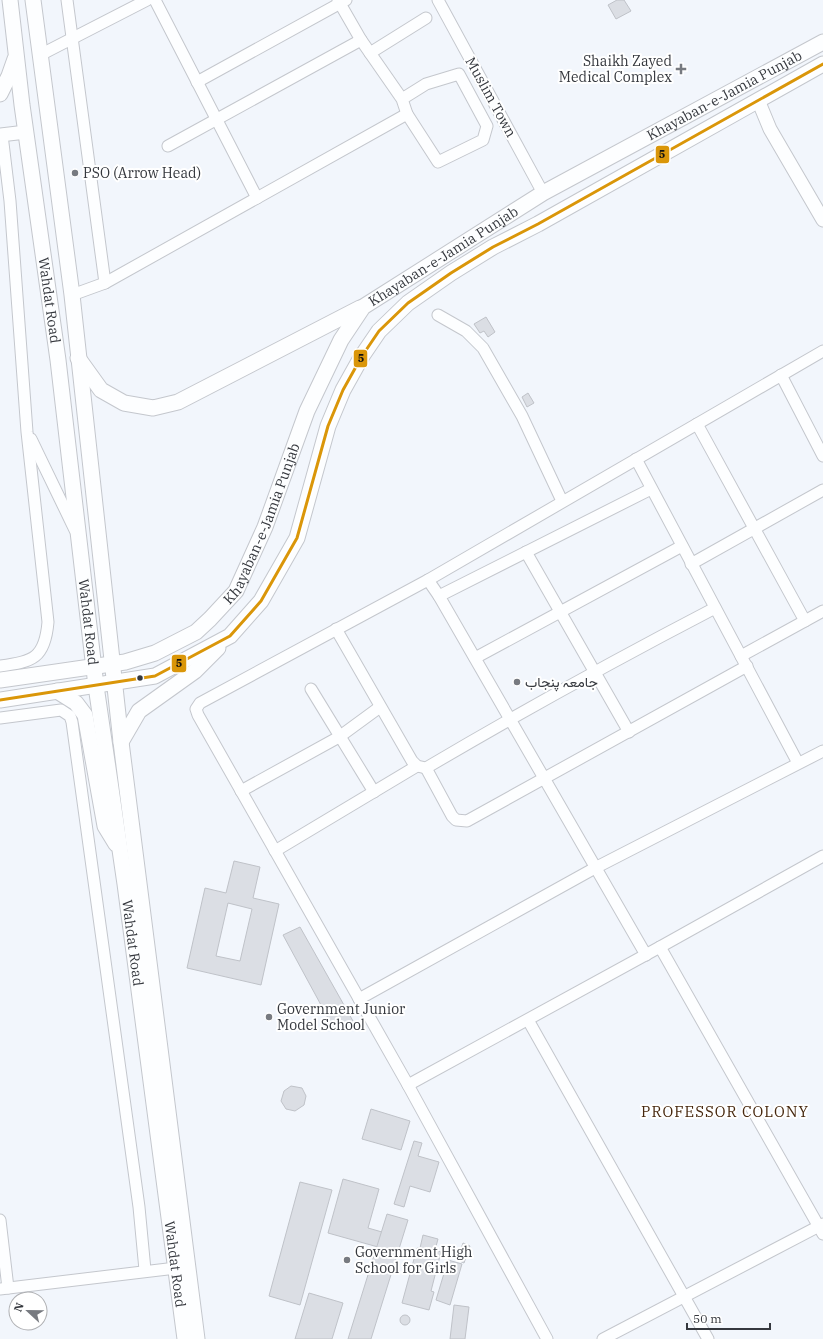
<svg xmlns="http://www.w3.org/2000/svg" width="823" height="1339" viewBox="0 0 823 1339" font-family="'IBM Plex Serif',Vazirmatn,serif">
<style>
.building{fill:#dbdee4;stroke:#bfc2c8;fill-rule:evenodd}
.lines{fill:none;stroke-linecap:round;stroke-linejoin:round}
.minor-casing{stroke:#c4c7cd;stroke-width:13}
.tertiary-casing{stroke:#c4c7cd;stroke-width:15}
.secondary-casing{stroke:#c4c7cd;stroke-width:17}
.minor{stroke:#fdfeff;stroke-width:11}
.tertiary{stroke:#fdfeff;stroke-width:13}
.secondary{stroke:#fdfeff;stroke-width:15}
.bus-1-casing{stroke:#fff;stroke-width:6}
.bus-1{stroke:#da9609;stroke-width:3}
.poi-dot{fill:#777a80;stroke:#fff;stroke-width:1.5}
.bus-dot{fill:#35383e;stroke:#fff;stroke-width:1.5}
.labels{text-anchor:middle;stroke-width:4;stroke-linejoin:round;paint-order:stroke}
.poi-label{font-size:14px;fill:#35383e;stroke:#fff;text-anchor:start}
.street-label{font-size:14px;fill:#35383e;stroke:#fff}
.neighbourhood-label{font-size:15px;letter-spacing:1px;fill:#46270d;stroke:#fff}
.line-badge{stroke:#fff;stroke-width:1.5}
.pale-badge-label{font-size:11px;text-anchor:middle;font-weight:bold;fill:#111}
</style>
<rect width="100%" height="100%" fill="#f2f6fc"/>
<!-- building -->
<g class="building">
<path d="M 617,0 L 624,0 L 631,11 L 616,19 L 608,5 Z"/>
<path d="M 486,317 L 495,332 L 488,337 L 484,331 L 480,333 L 474,324 Z"/>
<path d="M 528,393 L 534,403 L 527,407 L 522,397 Z"/>
<path d="M 234,861 L 260,867 L 253,898 L 279,904 L 261,985 L 187,968 L 205,888 L 226,893 ZM 228,903 L 252,909 L 240,961 L 216,956 Z"/>
<path d="M 300,927 L 353,1021 L 334,1029 L 283,935 Z"/>
<path d="M 291,1086 L 302,1088 L 306,1096 L 304,1105 L 295,1111 L 286,1109 L 281,1101 L 284,1091 Z"/>
<path d="M 371,1109 L 410,1121 L 401,1150 L 362,1139 Z"/>
<path d="M 414,1141 L 422,1143 L 418,1156 L 439,1162 L 430,1192 L 410,1186 L 404,1207 L 394,1204 Z"/>
<path d="M 343,1179 L 379,1189 L 368,1228 L 382,1232 L 378,1247 L 328,1233 Z"/>
<path d="M 300,1182 L 332,1190 L 300,1305 L 269,1296 Z"/>
<path d="M 387,1214 L 408,1220 L 371,1339 L 348,1339 Z"/>
<path d="M 423,1235 L 438,1239 L 435,1250 L 441,1252 L 431,1291 L 434,1292 L 429,1310 L 402,1303 L 417,1248 L 420,1248 Z"/>
<path d="M 463,1243 L 470,1246 L 464,1263 L 457,1260 Z"/>
<path d="M 448,1260 L 462,1264 L 450,1305 L 436,1300 Z"/>
<path d="M 309,1293 L 343,1303 L 332,1339 L 295,1339 Z"/>
<path d="M 454,1305 L 469,1307 L 465,1339 L 450,1339 Z"/>
<circle cx="405" cy="1320" r="5"/>
</g>
<g class="lines">
<defs>
<g id="minor">
<path d="M 67,0 L 105,283"/>
<path d="M 155,0 L 257,198"/>
<path d="M 338,0 L 361,40 L 402,99 L 407,114 L 438,162 L 483,140 L 487,126 L 459,74 L 426,84 L 402,99"/>
<path d="M 438,0 L 543,193"/>
<path d="M 370,53 L 426,18"/>
<path d="M 40,55 L 147,0"/>
<path d="M 197,82 L 346,0"/>
<path d="M 168,146 L 361,40"/>
<path d="M 72,295 L 105,283 L 407,114"/>
<path d="M 438,315 L 466,331 L 483,348 L 522,416 L 562,501"/>
<path d="M 781,375 L 823,456"/>
<path d="M 697,424 L 805,621"/>
<path d="M 31,439 L 75,530"/>
<path d="M 636,459 L 798,763"/>
<path d="M 526,552 L 629,732"/>
<path d="M 691,564 L 823,490"/>
<path d="M 428,580 L 439,596 L 646,955"/>
<path d="M 439,596 L 651,489"/>
<path d="M 336,629 L 412,761 L 417,766 L 426,768 C 521,712 617,659 715,608"/>
<path d="M 741,656 L 823,611"/>
<path d="M 475,658 L 682,546"/>
<path d="M 0,666 C 33,662 45,658 48,622 L 27,432 L 10,201 L 2,135"/>
<path d="M 311,689 L 374,792"/>
<path d="M 0,718 L 61,710 L 70,716 L 72,722 L 139,1207 L 145,1270"/>
<path d="M 426,768 L 452,816 L 456,820 L 467,821 L 747,666"/>
<path d="M 241,791 L 339,737 L 380,707"/>
<path d="M 275,851 L 417,766"/>
<path d="M 660,947 L 823,1234"/>
<path d="M 359,999 L 595,868 L 823,751"/>
<path d="M 528,1020 L 708,1339"/>
<path d="M 408,1085 L 660,947 L 823,856"/>
<path d="M 0,1220 L 8,1288"/>
<path d="M 0,1289 L 176,1268"/>
<path d="M 547,1339 L 408,1085 L 198,715 L 196,709 L 200,703 L 428,580 L 823,351"/>
<path d="M 603,1339 L 823,1224"/>
</g>
<g id="tertiary">
<path d="M 758,100 L 770,129 L 823,220"/>
<path d="M 0,135 L 26,132"/>
</g>
<g id="secondary">
<path id="s1" d="M 10,0 L 22,105 L 58,360 L 96,686 L 125,884 L 185,1339"/>
<path d="M 33,0 L 72,295 L 121,742 L 197,1339"/>
<path d="M 0,94 L 9,76 L 15,59"/>
<path d="M 78,358 L 101,390 L 124,403 L 153,408 L 178,402 L 360,308"/>
<path id="s2" d="M 0,680 L 125,662 L 155,653 L 196,632 L 210,619 L 236,591 L 265,527 L 307,411 L 341,340 L 363,307 L 543,193 L 823,42"/>
<path d="M 57,691 L 76,703 L 85,715 L 105,826 L 116,844"/>
<path d="M 0,700 L 155,676 L 230,636 L 261,601 L 297,538 L 328,426 L 343,390 L 362,356 L 379,331 L 408,303 L 451,273 L 493,247 L 538,224 L 823,64"/>
<path d="M 121,742 L 139,711 L 195,671 L 218,648"/>
</g>
</defs>
<!-- minor casing -->
<use href="#minor" class="minor-casing"/>
<!-- tertiary casing -->
<use href="#tertiary" class="tertiary-casing"/>
<!-- secondary casing -->
<use href="#secondary" class="secondary-casing"/>
<!-- minor -->
<use href="#minor" class="minor"/>
<!-- tertiary -->
<use href="#tertiary" class="tertiary"/>
<!-- secondary -->
<use href="#secondary" class="secondary"/>
<defs>
<path id="bus-1" d="M 0,700 L 155,676 L 230,636 L 261,601 L 297,538 L 328,426 L 343,390 L 362,356 L 379,331 L 408,303 L 451,273 L 493,247 L 538,224 L 823,64"/>
</defs>
<!-- bus-1 casing -->
<use href="#bus-1" class="bus-1-casing"/>
<!-- bus-1 -->
<use href="#bus-1" class="bus-1"/>
</g>
<!-- markers -->
<g class="poi-dot">
<path d="M679 63h4v4h4v4h-4v4h-4v-4h-4v-4h4z"/>
<circle cx="75" cy="173" r="4"/>
<circle cx="517" cy="682" r="4"/>
<circle cx="269" cy="1017" r="4"/>
<circle cx="347" cy="1260" r="4"/>
</g>
<circle class="bus-dot" cx="140" cy="678" r="3.5"/>
<g class="labels">
<!-- poi labels -->
<g class="poi-label">
<text x="672" y="66" text-anchor="end">Shaikh Zayed<tspan x="672" dy="16">Medical Complex</tspan></text>
<text x="83" y="178">PSO (Arrow Head)</text>
<text x="525" y="687">جامعہ پنجاب</text>
<text x="277" y="1014">Government Junior<tspan x="277" dy="16">Model School</tspan></text>
<text x="355" y="1257">Government High<tspan x="355" dy="16">School for Girls</tspan></text>
</g>
<!-- street labels -->
<g class="street-label">
<text dy="5" stroke="none"><textPath href="#s2" startOffset="992">Khayaban-e-Jamia Punjab</textPath></text>
<text transform="translate(491 97) rotate(61)" y="5">Muslim Town</text>
<text dy="5" stroke="none"><textPath href="#s2" startOffset="668">Khayaban-e-Jamia Punjab</textPath></text>
<text dy="5" stroke="none"><textPath href="#s1" startOffset="303">Wahdat Road</textPath></text>
<text dy="5" stroke="none"><textPath href="#s2" startOffset="333">Khayaban-e-Jamia Punjab</textPath></text>
<text dy="5" stroke="none"><textPath href="#s1" startOffset="627">Wahdat Road</textPath></text>
<text dy="5" stroke="none"><textPath href="#s1" startOffset="951">Wahdat Road</textPath></text>
<text dy="5" stroke="none"><textPath href="#s1" startOffset="1275">Wahdat Road</textPath></text>
</g>
<!-- neighbourhood labels -->
<g class="neighbourhood-label">
<text x="725" y="1117">PROFESSOR COLONY</text>
</g>
</g>
<g class="line-badge">
<rect x="655" y="145" width="15" height="19" rx="4" fill="#da9609"/>
<rect x="353" y="349" width="15" height="19" rx="4" fill="#da9609"/>
<rect x="171" y="654" width="16" height="19" rx="4" fill="#da9609"/>
</g>
<g class="pale-badge-label">
<text x="662" y="158">5</text>
<text x="361" y="362">5</text>
<text x="179" y="667">5</text>
</g>
<!-- north arrow -->
<g transform="translate(28 1311) rotate(292)"><circle r="19" fill="#ffffff" stroke="#aeafb2"/>
<path d="M0-3L7 15L0 10L-7 15Z" fill="#777a80"/>
<text y="-6" font-size="11" font-weight="bold" text-anchor="middle" fill="#35383e">N</text>
</g>
<!-- scale -->
<path d="M687 1323v6h83v-6" fill="none" stroke="#35383e" stroke-width="2"/>
<text x="693" y="1323" font-size="12" fill="#35383e" stroke="#ffffff" stroke-width="3" paint-order="stroke">50 m</text>
</svg>
